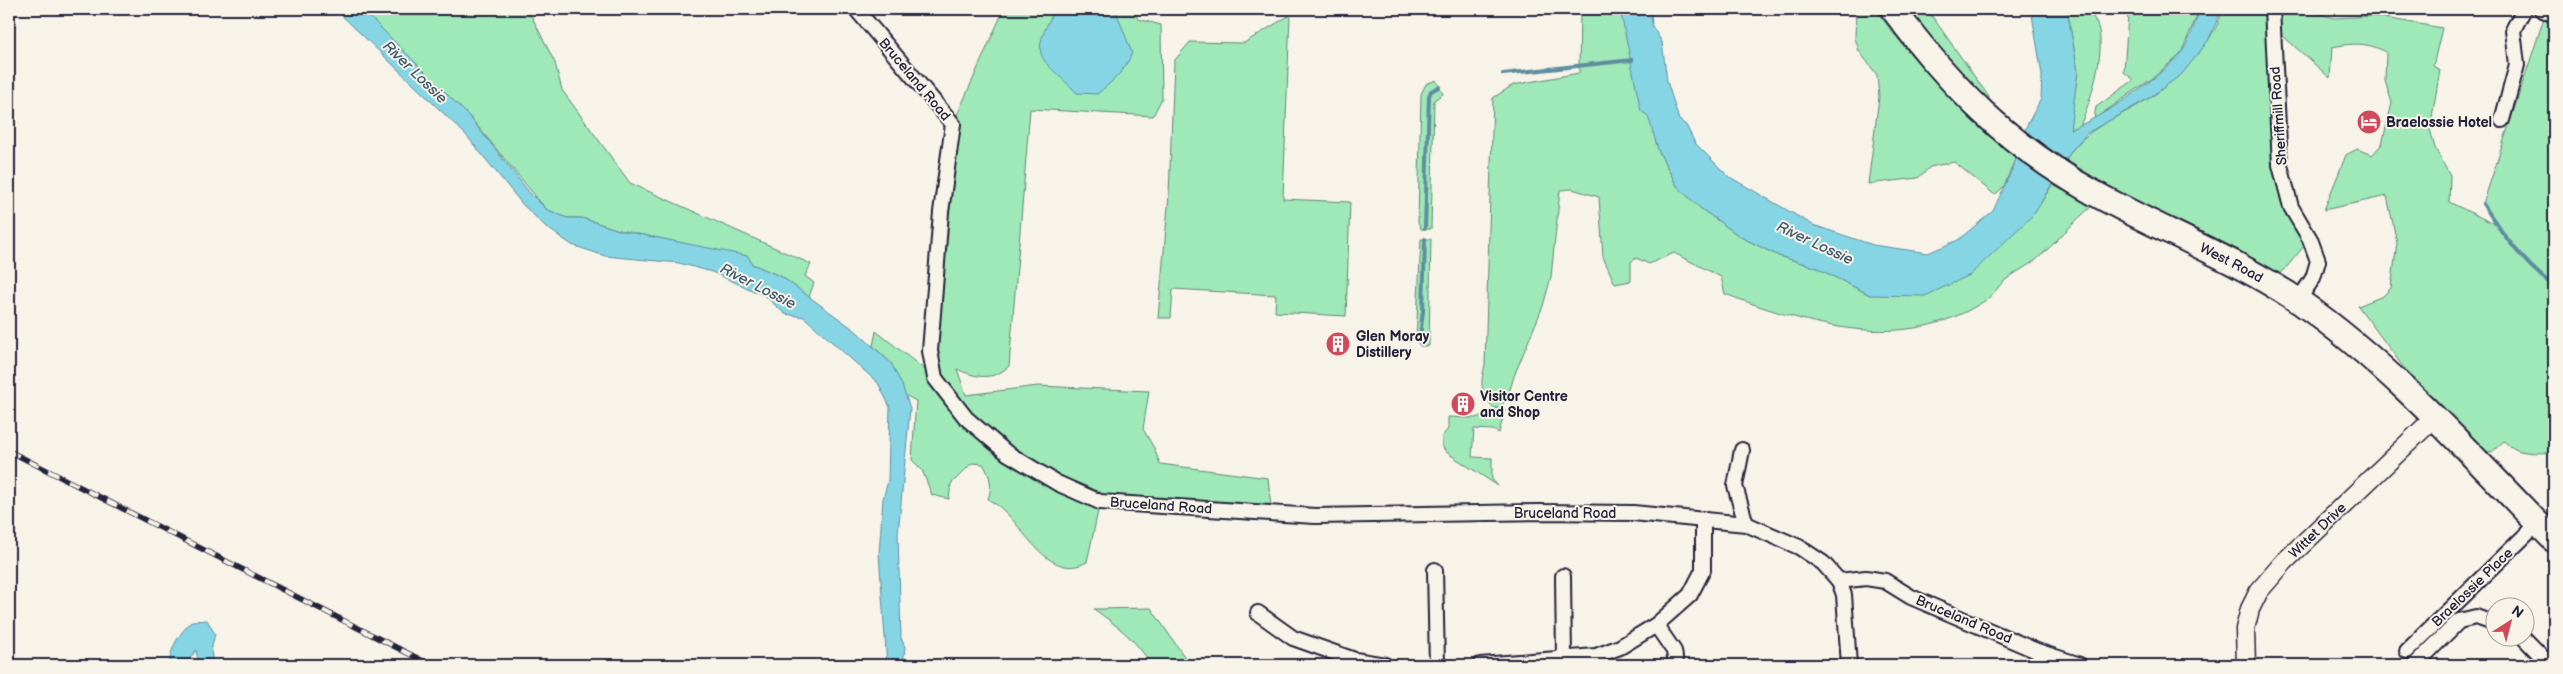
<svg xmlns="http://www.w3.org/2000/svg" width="2563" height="674" viewBox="0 0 2563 674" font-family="'Balsamiq Sans',sans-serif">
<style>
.green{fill:#9fe8b7;stroke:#608579}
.water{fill:#86d5e4;stroke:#5e8da0}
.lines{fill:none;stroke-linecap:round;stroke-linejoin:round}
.stream{stroke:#5e8da0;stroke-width:4}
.minor-casing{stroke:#22223b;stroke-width:18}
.tertiary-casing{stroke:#22223b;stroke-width:21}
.trunk-casing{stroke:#22223b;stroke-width:28}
.minor{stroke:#f7f3e8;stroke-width:14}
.tertiary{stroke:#f7f3e8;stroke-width:18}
.trunk{stroke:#f7f3e8;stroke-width:24}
.rail-casing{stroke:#22223b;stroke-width:5.5}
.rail{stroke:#f7f3e8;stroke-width:4;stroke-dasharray:11;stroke-linecap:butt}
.labels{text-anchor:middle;stroke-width:4;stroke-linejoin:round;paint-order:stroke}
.street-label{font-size:14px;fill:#22223b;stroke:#f7f3e8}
.poi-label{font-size:14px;font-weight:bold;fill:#22223b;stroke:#f7f3e8;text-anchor:start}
.water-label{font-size:15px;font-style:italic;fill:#40586e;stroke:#f7f3e8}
</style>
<rect width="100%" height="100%" fill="#f7f3e8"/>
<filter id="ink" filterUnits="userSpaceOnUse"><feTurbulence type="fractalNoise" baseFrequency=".02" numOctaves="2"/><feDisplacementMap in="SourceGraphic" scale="10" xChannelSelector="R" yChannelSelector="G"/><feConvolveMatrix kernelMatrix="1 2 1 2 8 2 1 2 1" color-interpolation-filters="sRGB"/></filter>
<g filter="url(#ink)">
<!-- green -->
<g class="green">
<path d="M 362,9 L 520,9 L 532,17 L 555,63 L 562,90 L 630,183 L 811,264 L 805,276 L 814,283 L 809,297 L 782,277 L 752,264 L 676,242 L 619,230 L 582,218 L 567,218 L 546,209 L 469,116 Z"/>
<path d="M 1004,9 L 1133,9 L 1138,19 L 1161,25 L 1162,98 L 1153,116 L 1030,109 L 1009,366 C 993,381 976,378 957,369 L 966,395 L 1038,386 L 1149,391 L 1143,429 L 1154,448 L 1160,464 L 1268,478 L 1271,507 L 1100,502 L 1087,562 C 1050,582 1026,531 1004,511 C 1000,506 993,503 988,499 C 993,486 990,475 983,464 L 972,463 L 951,484 L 949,499 L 932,495 L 922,470 L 912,460 L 916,401 L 905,395 L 891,363 L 873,346 L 876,331 L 934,377 L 953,124 Z"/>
<path d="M 1580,9 L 1620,9 L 1659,152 L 1677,186 L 1700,208 L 1741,237 L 1779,256 L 1815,267 L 1870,295 L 1883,293 L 2034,214 L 2052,185 L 2093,205 C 2073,222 2056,243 2036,260 C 2026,267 2014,273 2004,281 C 1998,287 1993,295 1986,300 C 1904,355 1809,325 1725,294 L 1721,277 L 1674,253 L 1649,264 L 1636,258 L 1631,262 L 1631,281 L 1615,284 L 1603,257 L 1599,197 L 1572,189 L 1560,190 L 1551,277 L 1543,306 L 1514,376 L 1508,397 L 1501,407 L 1505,409 L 1499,433 L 1493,430 L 1474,429 L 1472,457 L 1492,458 L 1492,479 L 1498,486 L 1446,452 L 1442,446 L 1442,436 L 1448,429 L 1448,417 L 1476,418 L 1498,408 L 1494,408 C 1480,395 1480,383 1485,365 L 1493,98 L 1513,85 L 1579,73 Z"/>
<path d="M 1856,9 L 1875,9 C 1916,65 1962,114 2016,157 L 2004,186 L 1995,195 L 1954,162 L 1930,167 L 1918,178 L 1868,184 L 1879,97 L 1877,75 L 1859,51 L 1855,38 Z"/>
<path d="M 1907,9 L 1927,9 L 1989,97 L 1988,105 L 1958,75 Z"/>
<path d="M 2067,9 L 2089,9 C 2092,15 2096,21 2098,27 C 2106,52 2090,103 2080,126 L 2069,129 L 2078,72 Z"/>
<path d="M 2136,9 L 2200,9 L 2181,53 L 2153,78 L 2094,119 L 2096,107 L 2134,80 L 2124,72 L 2128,15 L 2136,15 Z"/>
<path d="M 2222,9 L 2305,9 L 2334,18 L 2373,16 L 2442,28 L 2433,66 L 2440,70 L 2430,129 L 2435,148 L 2450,176 L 2449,202 L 2496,225 L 2483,204 L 2546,12 L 2554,15 L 2554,453 C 2535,452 2518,456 2504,441 L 2492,452 L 2481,451 L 2424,395 L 2358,306 L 2383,296 L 2391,288 L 2397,243 L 2387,196 L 2324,210 L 2346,155 L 2357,149 L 2372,155 L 2382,144 L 2392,103 L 2385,81 L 2386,52 C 2367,42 2353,43 2332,47 L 2330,78 L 2274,28 L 2280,165 L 2310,239 L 2280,275 L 2240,251 L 2116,192 L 2066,160 C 2084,127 2119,118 2148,99 C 2167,87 2181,72 2196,55 C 2207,42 2220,26 2222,9 Z"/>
<path d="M 1290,15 L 1283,199 L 1350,202 L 1346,316 L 1275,312 L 1276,295 L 1173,289 L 1171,318 L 1158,318 L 1169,195 L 1174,61 L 1190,42 L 1244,43 Z"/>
<path d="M 1436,80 L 1443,94 L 1434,100 L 1431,229 L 1421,229 L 1418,223 L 1421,94 L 1426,84 Z"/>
<path d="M 1421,239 L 1431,239 L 1429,346 L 1420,346 L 1416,340 Z"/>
<path d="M 1151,608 L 1190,665 L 1151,665 C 1138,641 1116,625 1094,609 Z"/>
</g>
<!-- water -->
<g class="water">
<path d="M 335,9 L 362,9 L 469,116 L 529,192 L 546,209 L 567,218 L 582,218 L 619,230 L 748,256 L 752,264 L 782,277 L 856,331 L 891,363 L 902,385 L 910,408 L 898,534 L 901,638 L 905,647 L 903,665 L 887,665 L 879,554 L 883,499 L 888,481 L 890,407 L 878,383 L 804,317 L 785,314 L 765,296 L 712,272 L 679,263 L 605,256 L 572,245 L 546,227 L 523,205 L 466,135 Z"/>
<path d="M 1055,9 L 1115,9 L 1132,53 C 1124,72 1112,82 1097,94 L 1077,93 C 1040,56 1028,60 1055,9 Z"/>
<path d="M 1620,9 L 1651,9 L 1652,26 L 1662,42 L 1667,81 L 1679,120 L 1686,125 L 1695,143 L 1728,176 L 1813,225 L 1873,245 L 1928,253 L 1958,240 L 1993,211 L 2014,165 L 2027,125 L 2041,99 L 2042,75 L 2031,9 L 2067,9 L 2078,72 L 2070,129 C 2101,119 2158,79 2180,54 C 2189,44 2195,22 2200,9 L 2222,9 L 2208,41 L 2182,74 L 2149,98 L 2087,133 L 2072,150 L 2034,214 L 1970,275 L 1925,296 L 1870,295 L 1815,267 L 1779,256 L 1741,237 L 1700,208 L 1677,186 L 1659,152 L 1648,116 L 1641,111 Z"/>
<path d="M 207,620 L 215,634 L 211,650 L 213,665 L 199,665 L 196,650 L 189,660 L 190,665 L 169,665 C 171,646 179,634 192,621 Z"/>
</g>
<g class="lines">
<!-- stream -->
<g class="stream">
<path d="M 1503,74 L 1632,60"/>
<path d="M 2483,204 C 2503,235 2524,264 2554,286"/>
<path d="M 1425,228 L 1429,96 L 1431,91 L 1439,87"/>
<path d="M 1420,337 L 1423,311 L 1425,239"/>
</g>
<defs>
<g id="minor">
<path d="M 856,9 L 953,124 L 941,212 L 930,351 L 935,378 L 966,418 L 1007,453 L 1057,483 L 1100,502 L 1315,516 L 1539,512 L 1633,513 L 1746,524 L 1799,547 L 1823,563 L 1839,581 L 1844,595 L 1849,665"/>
<path d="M 2272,9 L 2280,165 L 2291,207 L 2310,239 L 2318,261 L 2313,278 L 2298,301"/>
<path d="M 2541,9 L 2554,15"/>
<path d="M 2502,120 L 2517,65 L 2513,30 L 2524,9"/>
<path d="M 1742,450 L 1735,486 L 1746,524"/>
<path d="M 1435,570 L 1437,665"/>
<path d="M 1563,576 L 1564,659"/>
<path d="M 1839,581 L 1866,578 L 1885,581 L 1911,597 L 2037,651 L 2080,665"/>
<path d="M 1258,613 L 1293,638 L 1355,660 L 1385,665"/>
<path d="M 1656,625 L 1674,651 L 1676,665"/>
<path d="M 2522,636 L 2550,665"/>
<path d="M 2407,651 L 2538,523"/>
<path d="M 1480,665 L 1596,656 L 1620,647 L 1656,625 L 1690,595 L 1703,570 L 1703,519"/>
<path d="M 2415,665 L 2459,621 L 2476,617 L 2496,624"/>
</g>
<g id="tertiary">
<path id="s1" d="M 2246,665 L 2245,629 L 2250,609 L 2259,591 L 2284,562 L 2434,418"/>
</g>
<g id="trunk">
<path id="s2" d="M 1893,9 C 1951,87 2008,145 2094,193 C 2162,231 2235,258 2300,302 C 2396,369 2472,457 2554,540"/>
</g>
</defs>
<!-- minor casing -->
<use href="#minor" class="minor-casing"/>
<!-- tertiary casing -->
<use href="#tertiary" class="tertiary-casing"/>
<!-- trunk casing -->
<use href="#trunk" class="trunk-casing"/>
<!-- minor -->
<use href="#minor" class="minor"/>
<!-- tertiary -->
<use href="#tertiary" class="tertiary"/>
<!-- trunk -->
<use href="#trunk" class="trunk"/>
<defs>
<path id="rail" d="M 9,451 L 431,665"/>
</defs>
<!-- rail casing -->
<use href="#rail" class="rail-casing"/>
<!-- rail -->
<use href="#rail" class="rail"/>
</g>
</g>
<!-- icons -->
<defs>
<symbol id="hotel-disc" viewBox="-11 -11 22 22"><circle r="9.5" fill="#d1495b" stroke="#f7f3e8"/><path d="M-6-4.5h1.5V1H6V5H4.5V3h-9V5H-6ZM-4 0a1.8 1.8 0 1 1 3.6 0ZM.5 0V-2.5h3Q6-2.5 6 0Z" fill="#fff"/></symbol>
<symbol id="building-disc" viewBox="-11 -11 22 22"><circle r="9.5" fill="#d1495b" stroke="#f7f3e8"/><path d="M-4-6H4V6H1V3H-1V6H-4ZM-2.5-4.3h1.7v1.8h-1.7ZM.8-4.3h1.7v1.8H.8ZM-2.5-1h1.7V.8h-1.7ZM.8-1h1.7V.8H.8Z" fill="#fff"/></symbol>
</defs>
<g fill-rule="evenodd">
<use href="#hotel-disc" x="2355" y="108" width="28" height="28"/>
<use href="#building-disc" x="1324" y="330" width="28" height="28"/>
<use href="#building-disc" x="1449" y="390" width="28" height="28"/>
</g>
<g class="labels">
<!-- street labels -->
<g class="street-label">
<text transform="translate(915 79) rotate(50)" y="5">Bruceland Road</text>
<text transform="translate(2278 116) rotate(-94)" y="5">Sheriffmill Road</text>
<text dy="5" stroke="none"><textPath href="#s2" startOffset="429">West Road</textPath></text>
<text transform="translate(1161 505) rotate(4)" y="5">Bruceland Road</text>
<text x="1565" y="518">Bruceland Road</text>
<text dy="5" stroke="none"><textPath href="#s1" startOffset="161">Wittet Drive</textPath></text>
<text transform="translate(2472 587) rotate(-44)" y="5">Braelossie Place</text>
<text transform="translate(1964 619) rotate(23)" y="5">Bruceland Road</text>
</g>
<!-- poi labels -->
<g class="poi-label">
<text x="2386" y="127">Braelossie Hotel</text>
<text x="1356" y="341">Glen Moray<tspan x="1356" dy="16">Distillery</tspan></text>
<text x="1480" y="401">Visitor Centre<tspan x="1480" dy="16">and Shop</tspan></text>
</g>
<!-- water labels -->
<g class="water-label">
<text transform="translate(415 72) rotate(44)" y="5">River Lossie</text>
<text transform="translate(1815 243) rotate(25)" y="5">River Lossie</text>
<text transform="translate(758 286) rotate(27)" y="5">River Lossie</text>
</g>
</g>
<!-- margin -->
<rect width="2563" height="674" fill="none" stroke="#f7f3e8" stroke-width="30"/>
<rect x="15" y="15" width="2533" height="644" fill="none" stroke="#22223b" stroke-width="2" filter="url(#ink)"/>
<!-- north arrow -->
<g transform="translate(2510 622) rotate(36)"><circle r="24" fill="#f7f3e8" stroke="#a29fa3"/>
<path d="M0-4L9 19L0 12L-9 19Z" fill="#d1495b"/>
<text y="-8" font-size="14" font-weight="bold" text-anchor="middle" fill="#22223b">N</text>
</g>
</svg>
